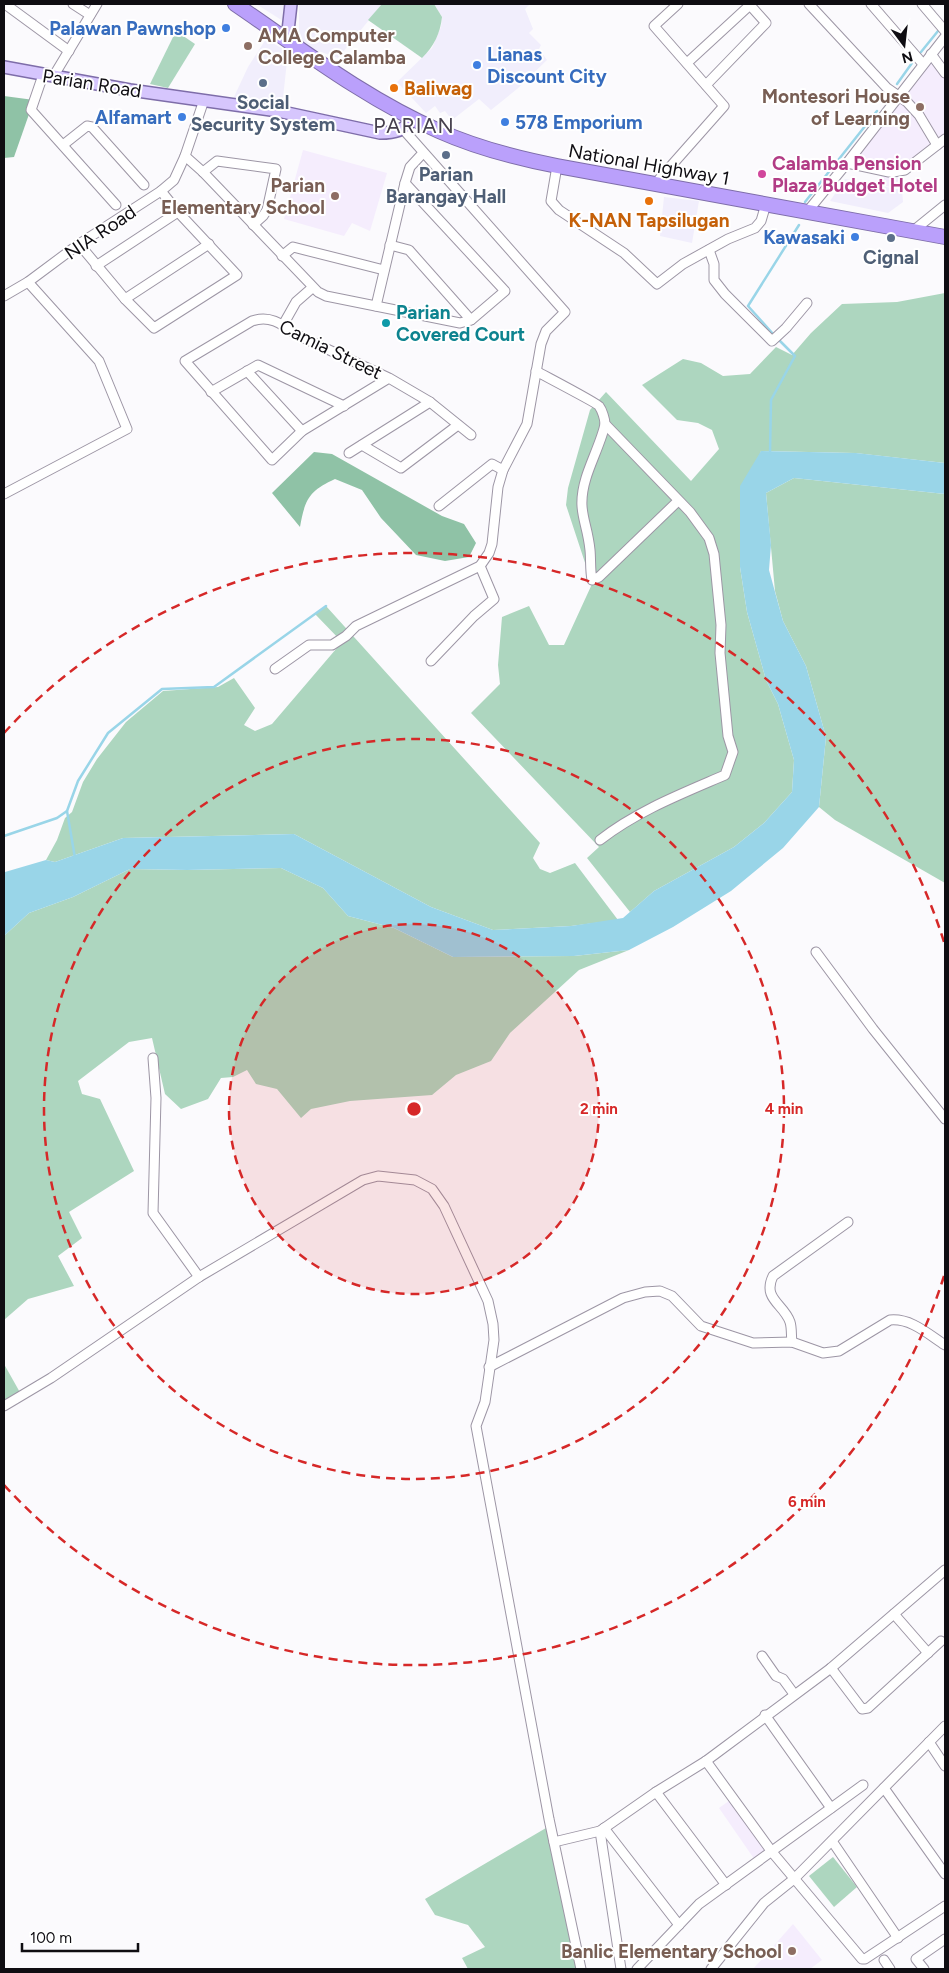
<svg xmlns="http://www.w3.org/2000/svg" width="949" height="1973" viewBox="0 0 949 1973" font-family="Figtree,sans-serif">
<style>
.commercial{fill:#f1eefc}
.education{fill:#f5edfd}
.green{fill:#add6bf}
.forest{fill:#8fc2a6}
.water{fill:#99d5e8}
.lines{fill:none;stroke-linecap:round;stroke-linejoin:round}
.stream{stroke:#99d5e8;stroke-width:2.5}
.minor-casing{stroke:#9d96a5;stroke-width:11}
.major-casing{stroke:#7e6da9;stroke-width:14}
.highway-casing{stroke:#7e6da9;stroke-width:16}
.minor{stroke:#fff;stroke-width:9}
.major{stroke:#d6c6fd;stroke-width:11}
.highway{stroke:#baa0fb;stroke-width:14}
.ring{fill:none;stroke:#d62828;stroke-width:2.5;stroke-dasharray:9 6}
.shop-dot{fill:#3f7fe0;stroke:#fff;stroke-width:2}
.education-dot{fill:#8d6e63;stroke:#fff;stroke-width:2}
.service-dot{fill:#5c6f8a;stroke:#fff;stroke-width:2}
.food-dot{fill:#e8710a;stroke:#fff;stroke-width:2}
.hotel-dot{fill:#d1479c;stroke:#fff;stroke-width:2}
.culture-dot{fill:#0f9aa8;stroke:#fff;stroke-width:2}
.labels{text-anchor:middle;stroke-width:4;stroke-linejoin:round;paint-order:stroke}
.shop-label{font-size:19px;font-weight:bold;fill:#366cbe;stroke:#fff;text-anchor:end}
.education-label{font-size:19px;font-weight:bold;fill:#785e54;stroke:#fff;text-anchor:end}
.street-label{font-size:19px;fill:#0f0d12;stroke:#fff}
.food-label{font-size:19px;font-weight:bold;fill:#c56008;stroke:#fff;text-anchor:start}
.service-label{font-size:19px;font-weight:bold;fill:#4e5e75;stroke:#fff}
.hotel-label{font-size:19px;font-weight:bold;fill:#b23c85;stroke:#fff;text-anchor:start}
.culture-label{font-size:19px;font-weight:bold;fill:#0d838f;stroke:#fff;text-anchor:start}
.quarter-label{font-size:21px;letter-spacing:1px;fill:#47414e;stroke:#fff}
.centre{fill:#d62828;stroke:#fff;stroke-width:2.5}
.ring-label{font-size:15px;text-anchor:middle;font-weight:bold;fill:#d62828;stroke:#fff;stroke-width:4;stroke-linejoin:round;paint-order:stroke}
</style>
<rect width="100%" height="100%" fill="#fbfafd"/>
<!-- commercial -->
<g class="commercial">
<path d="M 256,4 L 287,4 L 287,14 L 283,21 Z"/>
<path d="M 299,4 L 382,4 L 338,58 L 296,43 L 299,32 Z"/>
<path d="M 434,4 L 530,4 L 525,9 L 533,29 L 529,33 L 541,45 L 539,49 L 547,60 L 517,89 L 491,110 L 479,99 L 452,120 L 445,111 L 440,113 L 435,106 L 426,113 L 397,82 L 432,48 L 441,27 L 442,17 Z"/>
<path d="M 266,39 L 288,52 L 282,107 L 233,99 L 248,67 Z"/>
<path d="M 845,179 L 902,190 L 903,202 L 888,213 L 830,201 Z"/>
<path d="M 664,197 L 699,201 L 692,243 L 660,236 Z"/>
</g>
<!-- education -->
<g class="education">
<path d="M 932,60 L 945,78 L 945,136 L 905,167 L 903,189 L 880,185 L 883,170 L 851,163 Z"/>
<path d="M 303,150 L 387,173 L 370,231 L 352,223 L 344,236 L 284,219 Z"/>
<path d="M 733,1798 L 772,1852 L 757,1863 L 719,1808 Z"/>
<path d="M 793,1924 L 822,1960 L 810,1969 L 753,1969 Z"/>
</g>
<!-- green -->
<g class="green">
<path d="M 382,4 L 434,4 L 442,17 C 440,34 434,46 422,58 L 368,20 Z"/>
<path d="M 176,31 L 195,44 L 168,88 L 150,84 Z"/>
<path d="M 945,293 L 945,463 L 855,453 L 761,451 L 741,531 L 740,567 L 747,612 L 766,680 L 778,704 L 794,760 L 792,792 L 764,823 L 734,847 L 654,891 L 630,912 L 587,858 L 599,847 L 471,713 L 500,684 L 498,665 L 502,617 L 529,606 L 549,645 L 564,645 L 592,584 L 566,505 L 568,488 L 590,410 L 606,392 L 691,481 L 719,449 L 712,430 L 698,423 L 677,420 L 642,385 L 683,359 L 701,363 L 723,376 L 750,374 L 776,347 L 792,355 L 811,333 L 842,304 L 897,302 Z"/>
<path d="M 794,478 L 945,494 L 945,883 L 835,820 L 819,807 L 826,737 L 806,666 L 783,621 L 775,591 L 766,493 Z"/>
<path d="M 326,606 L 540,843 L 533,858 L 540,869 L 550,873 L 575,863 L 618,920 L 571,926 L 493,930 L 431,907 L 294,834 L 123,838 L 55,862 L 46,860 L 57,840 L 65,818 L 72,812 L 83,782 L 97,759 L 126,722 L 163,691 L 218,687 L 234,678 L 255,708 L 244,725 L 255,731 L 272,724 L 342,642 L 315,614 Z"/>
<path d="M 281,868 L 323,888 L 348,916 L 394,928 L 453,957 L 574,956 L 629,950 L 579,970 L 510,1033 L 491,1061 L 456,1075 L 432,1095 L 350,1101 L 311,1109 L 301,1118 L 277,1089 L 256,1084 L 247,1070 L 233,1077 L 221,1078 L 208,1099 L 181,1109 L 165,1094 L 152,1038 L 129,1042 L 78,1081 L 82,1094 L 100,1099 L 134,1171 L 69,1212 L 82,1238 L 58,1256 L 74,1286 L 28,1299 L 4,1320 L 4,936 L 29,913 L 73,897 L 130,869 L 187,870 Z"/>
<path d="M 4,1364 L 22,1396 L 4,1407 Z"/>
<path d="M 546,1828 L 578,1961 L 578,1969 L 468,1969 L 462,1958 L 485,1947 L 468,1925 L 435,1915 L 425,1899 Z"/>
<path d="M 833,1857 L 857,1887 L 834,1907 L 809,1876 Z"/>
</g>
<!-- forest -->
<g class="forest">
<path d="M 4,96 L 34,100 L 14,157 L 4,158 Z"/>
<path d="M 314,452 L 332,454 L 442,516 L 464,524 L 476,543 L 469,557 L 445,561 L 416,555 L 381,518 L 362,490 L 335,479 C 309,491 305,499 300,527 L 272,493 Z"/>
</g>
<!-- water -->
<path class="water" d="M 761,451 L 856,453 L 945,463 L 945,494 L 794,478 L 766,493 L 771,545 L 769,570 L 783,621 L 806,666 L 826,737 L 819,807 L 783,848 L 731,891 L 673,927 L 629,950 L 574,956 L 453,957 L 394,928 L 348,916 L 323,888 L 281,868 L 187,870 L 130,869 L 73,897 L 29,913 L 4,936 L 5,872 L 46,860 L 55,862 L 123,838 L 294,834 L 431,907 L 493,930 L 571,926 L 623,918 L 654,891 L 734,847 L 764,823 L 792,792 L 794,760 L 778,704 L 766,680 L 747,612 L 740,567 L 740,486 Z"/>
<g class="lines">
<!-- stream -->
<g class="stream">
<path d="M 921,52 L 938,31"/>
<path d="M 897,84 L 912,63"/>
<path d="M 805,202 L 877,111"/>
<path d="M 774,335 L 748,306 L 799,225"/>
<path d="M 770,453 L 771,400 L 795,356 L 779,340"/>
<path d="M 4,836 L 57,818 L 67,811"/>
<path d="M 75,858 L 67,811 L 78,781 L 108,733 L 162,689 L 214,687 L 326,606"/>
</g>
<defs>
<g id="minor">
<path d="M 5,4 L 69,51"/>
<path d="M 73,4 L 90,15"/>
<path d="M 809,4 L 887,88 L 907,102 L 919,115 L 937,145"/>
<path d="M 871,4 L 923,64"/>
<path d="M 922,4 L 945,31"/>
<path d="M 931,54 L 945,73"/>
<path d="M 687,63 L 750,5"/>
<path d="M 43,75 L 31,110 L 116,205"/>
<path d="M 53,77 L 97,4"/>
<path d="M 706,85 L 766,23 L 749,4"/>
<path d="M 63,145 L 87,126 L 92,127 L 144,185"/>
<path d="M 185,156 L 203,172 L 318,292 L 326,296 L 460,323 L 471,320 L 505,291 L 405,183"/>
<path d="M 847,163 L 889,172"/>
<path d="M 557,166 L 551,201 L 559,210 L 624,253 L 657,284 L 683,264 L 728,239 L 755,228 L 761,221 L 766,204"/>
<path d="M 203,172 L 217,161 L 276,169 L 267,210 L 263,216 L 253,225"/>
<path d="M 893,172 L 905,170 L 945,139"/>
<path d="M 655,184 L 724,106 L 654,26 L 678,4"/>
<path d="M 807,212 L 847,163 L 945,37"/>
<path d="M 913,231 L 945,205"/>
<path d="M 79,244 L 125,299 L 154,328 L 237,275 L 178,212 L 161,191"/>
<path d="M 390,245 L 409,250 L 471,320"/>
<path d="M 709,250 L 714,264 L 714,280 L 725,294 L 772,341 L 786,328 L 807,303"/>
<path d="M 282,256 L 293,247 L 384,270"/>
<path d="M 96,266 L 178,212"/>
<path d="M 4,296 L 28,282 L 79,244 L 161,191 L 174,180 L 185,156 L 204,100"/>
<path d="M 125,299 L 209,244"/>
<path d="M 376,306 L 405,183 L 410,167 L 423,153"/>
<path d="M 283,325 L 296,302 L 312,288"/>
<path d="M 247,371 L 302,431"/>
<path d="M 536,371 C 545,376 597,403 599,406 C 602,410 605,419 605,424 C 603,437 590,464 586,478 C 576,511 587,520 590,550 C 591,560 590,570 592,580 L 599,577 L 678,501"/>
<path d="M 389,378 L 302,431 L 272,460 L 185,361 L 252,321 C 269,315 281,323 295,334 L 389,378 L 430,402 L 471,435"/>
<path d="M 211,392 L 258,365 L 344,406"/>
<path d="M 362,445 L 401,468 L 458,425"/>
<path d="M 349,453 L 430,402"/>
<path d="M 4,494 L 127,429 L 99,361 L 28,282"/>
<path d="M 439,506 L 492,464 L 503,470"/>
<path d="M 431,661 L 474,616 L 494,599 L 480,566"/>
<path d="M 275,669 L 309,645 L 332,645 L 346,636 L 356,626 L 480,566 L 489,553 L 492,544 L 498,487 L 503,470 L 527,424 L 541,344 L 546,331 L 565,312 L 403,129"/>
<path d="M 600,840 C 637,811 681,794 725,775 L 733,752 L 728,736 L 720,653 L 721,625 L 714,554 L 709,538 L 690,512 L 605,424"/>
<path d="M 816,952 L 873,1029 L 945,1119"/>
<path d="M 153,1058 L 156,1098 L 153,1213 L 199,1277"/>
<path d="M 792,1342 C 791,1336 792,1328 790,1322 C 784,1304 762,1299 773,1276 L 848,1222"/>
<path d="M 489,1367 L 623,1298 L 645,1292 L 660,1291 L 672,1296 L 701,1326 L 753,1343 L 792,1342 L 823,1353 L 839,1351 L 890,1320 C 911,1318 928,1334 945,1345"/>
<path d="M 4,1406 L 51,1378 L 199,1277 L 363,1180 L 378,1176 L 415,1180 L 432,1189 L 444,1206 L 488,1301 L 493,1324 L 494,1340 L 485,1402 L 476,1426 L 549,1819 L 581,1969"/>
<path d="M 894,1614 L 928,1653"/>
<path d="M 762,1656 L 776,1676 L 783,1679 L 794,1694"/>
<path d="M 831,1668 L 862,1709 L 868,1708 L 941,1641"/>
<path d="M 765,1715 L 831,1808"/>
<path d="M 929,1742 L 945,1766"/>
<path d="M 706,1761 L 772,1852 L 862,1959 L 865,1959 L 945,1906"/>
<path d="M 884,1788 L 945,1874"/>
<path d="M 656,1792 L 726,1885"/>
<path d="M 604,1828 L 679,1925"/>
<path d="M 600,1831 L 621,1969"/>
<path d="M 832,1841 L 898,1938"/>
<path d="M 554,1842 L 600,1831 L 656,1792 L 706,1761 L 831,1668 L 945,1570"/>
<path d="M 884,1960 L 890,1969"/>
<path d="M 637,1969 L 699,1904 L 863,1785"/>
<path d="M 711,1969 L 764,1903 L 794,1879 L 945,1726"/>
<path d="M 924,1969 L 916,1959 L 945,1939"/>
</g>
<g id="major">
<path d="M 287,40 L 291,4"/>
<path d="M 4,67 L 130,90 L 278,111 L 380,133 C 394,133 405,131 413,118"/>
</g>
<path id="highway" d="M 235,4 C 301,49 366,99 439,131 C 477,148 516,158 557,166 L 945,237"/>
</defs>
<!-- minor casing -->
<use href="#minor" class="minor-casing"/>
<!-- major casing -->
<use href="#major" class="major-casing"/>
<!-- highway casing -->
<use href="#highway" class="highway-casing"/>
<!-- minor -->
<use href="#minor" class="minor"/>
<!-- major -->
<use href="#major" class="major"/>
<!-- highway -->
<use href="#highway" class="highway"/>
</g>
<!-- distance rings -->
<circle cx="414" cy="1109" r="185" fill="#d62828" fill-opacity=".12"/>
<g class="ring">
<circle cx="414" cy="1109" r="185"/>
<circle cx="414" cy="1109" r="370"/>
<path d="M944 1276A556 556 0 0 1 4 1485M4 733A556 556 0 0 1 944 942"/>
</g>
<!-- markers -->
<g class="shop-dot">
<circle cx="226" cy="28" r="5"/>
<circle cx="477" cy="65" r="5"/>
<circle cx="182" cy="117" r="5"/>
<circle cx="505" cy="122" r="5"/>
<circle cx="855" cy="237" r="5"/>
</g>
<g class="education-dot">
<circle cx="248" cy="46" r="5"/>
<circle cx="920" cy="107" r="5"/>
<circle cx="335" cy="196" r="5"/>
<circle cx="792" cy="1951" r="5"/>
</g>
<g class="service-dot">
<circle cx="263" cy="83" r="5"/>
<circle cx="446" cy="155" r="5"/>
<circle cx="891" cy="238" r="5"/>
</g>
<g class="food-dot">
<circle cx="394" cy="88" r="5"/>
<circle cx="649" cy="201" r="5"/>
</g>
<circle class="hotel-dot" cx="762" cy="174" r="5"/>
<circle class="culture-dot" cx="386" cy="323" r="5"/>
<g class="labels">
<!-- shop labels -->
<g class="shop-label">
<text x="216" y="35">Palawan Pawnshop</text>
<text x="487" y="61" text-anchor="start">Lianas<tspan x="487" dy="22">Discount City</tspan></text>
<text x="172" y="124">Alfamart</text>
<text x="515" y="129" text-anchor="start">578 Emporium</text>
<text x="845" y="244">Kawasaki</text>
</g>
<!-- education labels -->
<g class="education-label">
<text x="258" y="42" text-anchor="start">AMA Computer<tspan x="258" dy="22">College Calamba</tspan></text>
<text x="910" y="103">Montesori House<tspan x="910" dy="22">of Learning</tspan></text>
<text x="325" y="192">Parian<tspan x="325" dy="22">Elementary School</tspan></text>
<text x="782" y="1958">Banlic Elementary School</text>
</g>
<!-- street labels -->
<g class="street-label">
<text transform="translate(92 83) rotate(9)" y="7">Parian Road</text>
<text transform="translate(649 164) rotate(10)" y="7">National Highway 1</text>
<text transform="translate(100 232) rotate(-34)" y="7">NIA Road</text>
<text transform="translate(331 349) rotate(26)" y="7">Camia Street</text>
</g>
<!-- food labels -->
<g class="food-label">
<text x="404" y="95">Baliwag</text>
<text x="649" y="227" text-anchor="middle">K-NAN Tapsilugan</text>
</g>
<!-- service labels -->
<g class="service-label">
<text x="263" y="109">Social<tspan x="263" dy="22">Security System</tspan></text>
<text x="446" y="181">Parian<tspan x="446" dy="22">Barangay Hall</tspan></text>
<text x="891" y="264">Cignal</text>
</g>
<!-- hotel labels -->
<g class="hotel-label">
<text x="772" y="170">Calamba Pension<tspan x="772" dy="22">Plaza Budget Hotel</tspan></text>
</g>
<!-- culture labels -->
<g class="culture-label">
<text x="396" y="319">Parian<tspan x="396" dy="22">Covered Court</tspan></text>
</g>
<!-- quarter labels -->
<g class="quarter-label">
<text x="414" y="133">PARIAN</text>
</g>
</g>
<circle cx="414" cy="1109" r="8" class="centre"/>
<g class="ring-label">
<text x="599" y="1114">2 min</text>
<text x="784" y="1114">4 min</text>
<text x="807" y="1507">6 min</text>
</g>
<!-- border -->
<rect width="949" height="1973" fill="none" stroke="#0f0d12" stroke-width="10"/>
<!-- north arrow -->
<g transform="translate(904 45) rotate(165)" stroke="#ffffff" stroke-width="4" paint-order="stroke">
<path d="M0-4L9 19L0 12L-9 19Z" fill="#0f0d12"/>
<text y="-8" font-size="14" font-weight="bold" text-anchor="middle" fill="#0f0d12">N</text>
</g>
<!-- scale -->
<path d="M22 1943v8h116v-8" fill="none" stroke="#0f0d12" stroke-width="2.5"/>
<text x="30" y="1943" font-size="15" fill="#0f0d12" stroke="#ffffff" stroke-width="4" paint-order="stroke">100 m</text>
</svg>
